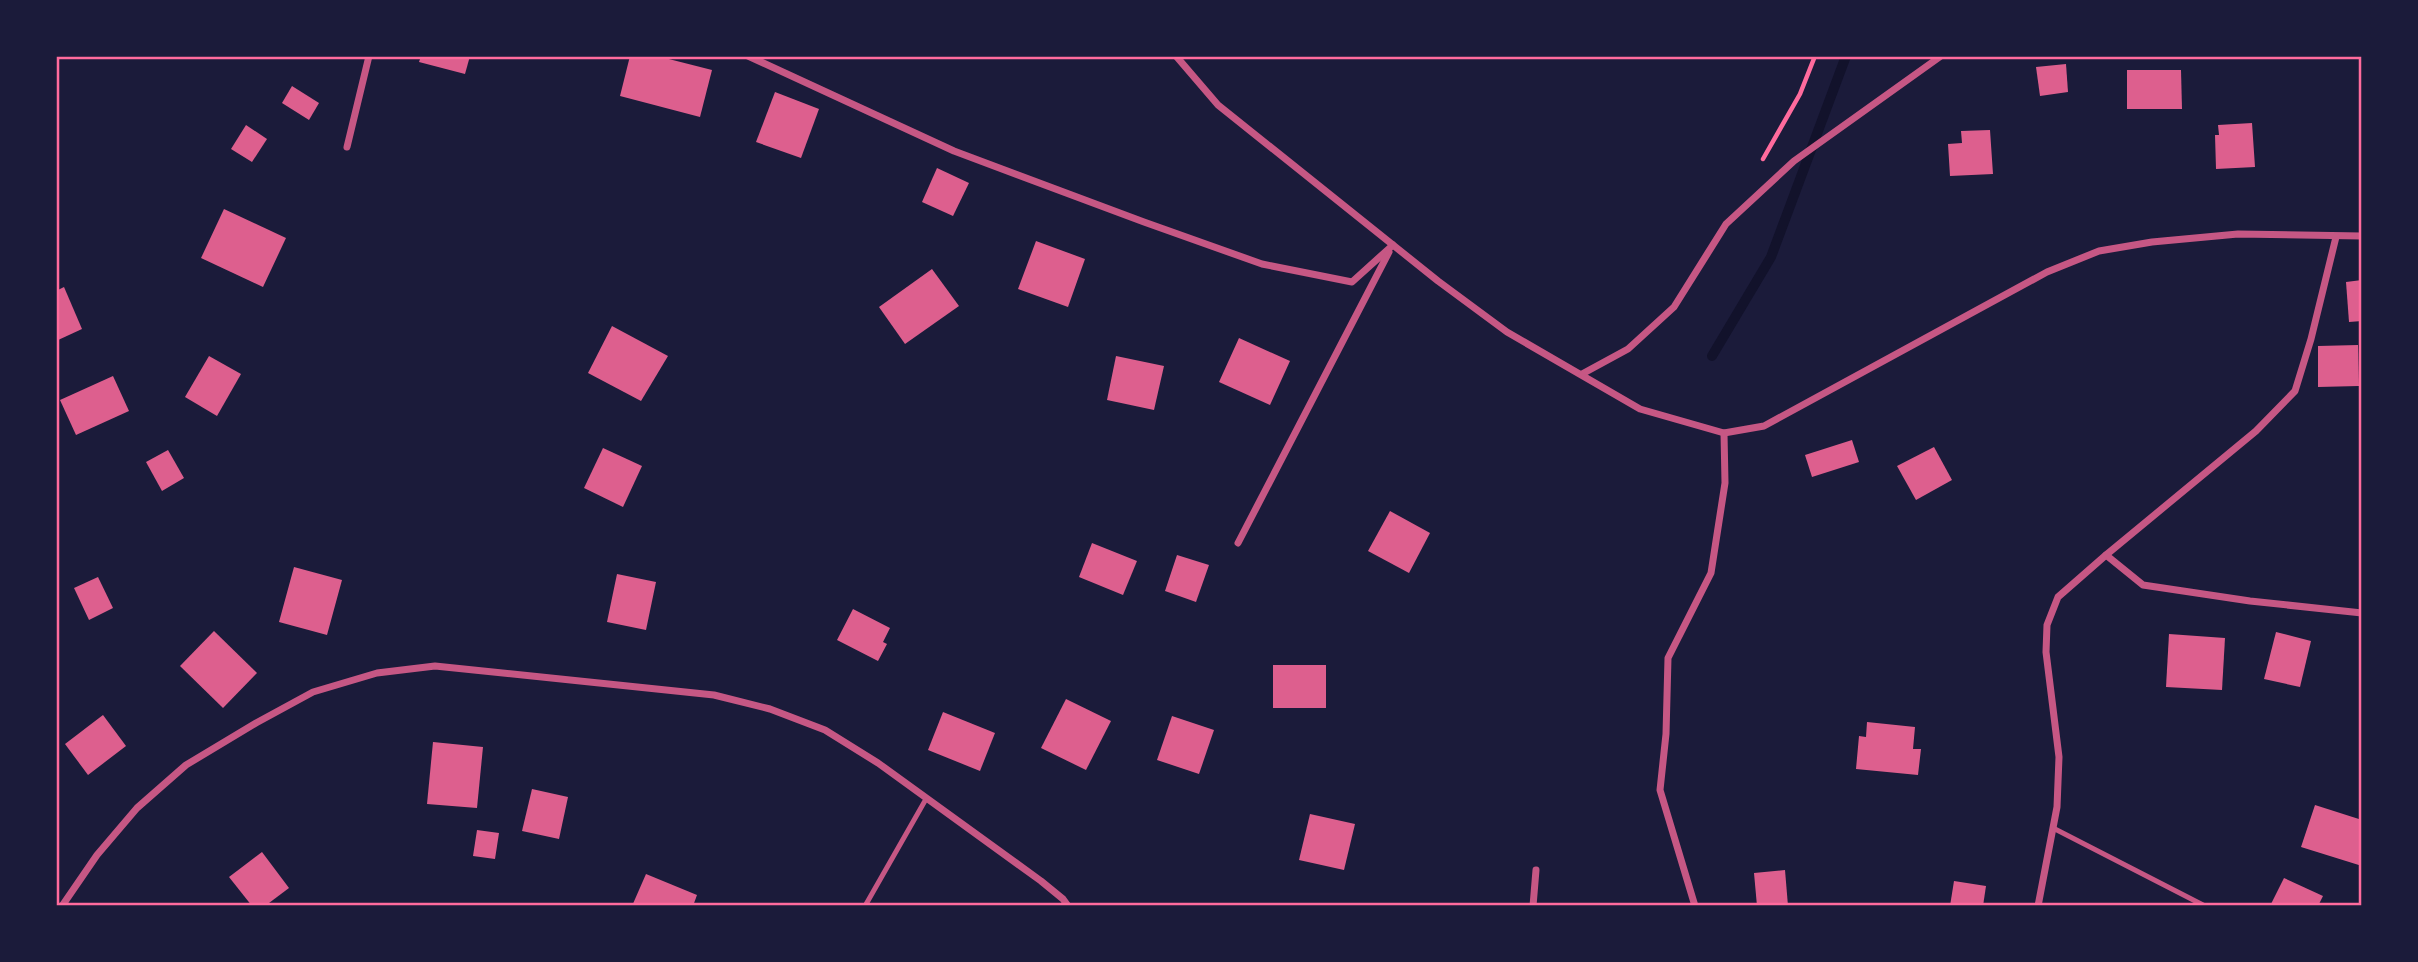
<svg xmlns="http://www.w3.org/2000/svg" width="2418" height="962" viewBox="0 0 2418 962" font-family="'Fira Sans Condensed',sans-serif">
<style>
.lines{fill:none;stroke-linecap:round;stroke-linejoin:round}
.stream{stroke:#12122b;stroke-width:10}
.building{fill:#dd5f8e}
.path{stroke:#ff6b9d;stroke-width:4.5}
.service{stroke:#c65784;stroke-width:5}
.minor{stroke:#c65784;stroke-width:7}
.neatline{fill:none;stroke:#ff6b9d;stroke-width:2.5}
</style>
<rect width="100%" height="100%" fill="#1b1b3a"/>
<g class="lines">
<!-- stream -->
<path class="stream" d="M 1712,356 L 1771,257 L 1846,56"/>
</g>
<!-- building -->
<g class="building">
<path d="M 421,56 L 470,56 L 465,74 L 419,62 Z"/>
<path d="M 630,56 L 657,56 L 712,70 L 700,117 L 620,96 Z"/>
<path d="M 2066,64 L 2068,92 L 2040,96 L 2036,67 Z"/>
<path d="M 2127,70 L 2181,70 L 2182,109 L 2127,109 Z"/>
<path d="M 292,86 L 319,103 L 309,120 L 282,103 Z"/>
<path d="M 775,92 L 819,109 L 801,158 L 756,142 Z"/>
<path d="M 2252,123 L 2255,167 L 2216,169 L 2215,135 L 2219,135 L 2218,125 Z"/>
<path d="M 246,125 L 267,139 L 252,162 L 231,149 Z"/>
<path d="M 1990,130 L 1993,174 L 1950,176 L 1948,144 L 1962,143 L 1961,131 Z"/>
<path d="M 937,168 L 969,183 L 953,216 L 922,202 Z"/>
<path d="M 224,209 L 286,238 L 263,287 L 201,258 Z"/>
<path d="M 1036,241 L 1085,259 L 1068,307 L 1018,289 Z"/>
<path d="M 932,269 L 959,306 L 905,344 L 879,307 Z"/>
<path d="M 2362,280 L 2362,321 L 2349,322 L 2346,282 Z"/>
<path d="M 64,287 L 82,329 L 56,341 L 56,291 Z"/>
<path d="M 612,326 L 668,356 L 641,401 L 588,373 Z"/>
<path d="M 1239,338 L 1290,361 L 1270,405 L 1219,382 Z"/>
<path d="M 2358,345 L 2359,386 L 2318,387 L 2318,346 Z"/>
<path d="M 209,356 L 241,374 L 217,416 L 185,397 Z"/>
<path d="M 1116,356 L 1164,366 L 1154,410 L 1107,400 Z"/>
<path d="M 113,376 L 129,411 L 76,435 L 60,400 Z"/>
<path d="M 1852,440 L 1859,462 L 1812,477 L 1805,455 Z"/>
<path d="M 1934,447 L 1952,480 L 1916,500 L 1897,466 Z"/>
<path d="M 603,448 L 642,466 L 623,507 L 584,488 Z"/>
<path d="M 168,450 L 184,478 L 162,491 L 146,462 Z"/>
<path d="M 1390,511 L 1430,533 L 1409,573 L 1368,551 Z"/>
<path d="M 1092,543 L 1137,561 L 1123,595 L 1079,577 Z"/>
<path d="M 1177,555 L 1209,565 L 1196,602 L 1165,591 Z"/>
<path d="M 294,567 L 342,580 L 327,635 L 279,622 Z"/>
<path d="M 617,574 L 656,582 L 646,630 L 607,622 Z"/>
<path d="M 98,577 L 113,608 L 89,620 L 74,588 Z"/>
<path d="M 853,609 L 890,628 L 883,642 L 887,644 L 878,661 L 837,640 Z"/>
<path d="M 214,631 L 257,673 L 223,708 L 180,666 Z"/>
<path d="M 2276,632 L 2311,641 L 2300,687 L 2264,679 Z"/>
<path d="M 2169,634 L 2225,638 L 2222,690 L 2166,687 Z"/>
<rect x="1273" y="665" width="53" height="43"/>
<path d="M 1066,699 L 1111,721 L 1086,770 L 1041,748 Z"/>
<path d="M 943,712 L 995,733 L 980,771 L 928,750 Z"/>
<path d="M 103,715 L 126,746 L 88,775 L 65,744 Z"/>
<path d="M 1172,716 L 1214,730 L 1199,774 L 1157,760 Z"/>
<path d="M 1867,722 L 1915,727 L 1913,749 L 1921,749 L 1918,775 L 1856,769 L 1859,736 L 1866,737 Z"/>
<path d="M 433,742 L 483,747 L 477,808 L 427,804 Z"/>
<path d="M 532,789 L 568,797 L 559,839 L 522,831 Z"/>
<path d="M 2315,805 L 2362,820 L 2362,866 L 2301,847 Z"/>
<path d="M 1310,814 L 1355,824 L 1344,870 L 1299,860 Z"/>
<path d="M 477,830 L 499,833 L 495,859 L 473,856 Z"/>
<path d="M 262,852 L 289,888 L 265,906 L 252,906 L 229,877 Z"/>
<path d="M 1785,870 L 1788,906 L 1757,906 L 1754,873 Z"/>
<path d="M 646,874 L 697,895 L 693,906 L 632,906 Z"/>
<path d="M 2284,878 L 2323,896 L 2318,906 L 2270,906 Z"/>
<path d="M 1954,881 L 1986,886 L 1983,906 L 1950,906 Z"/>
</g>
<g class="lines">
<!-- path -->
<path class="path" d="M 1763,159 L 1800,94 L 1815,56"/>
<!-- service -->
<g class="service">
<path d="M 2053,828 L 2205,906"/>
<path d="M 865,906 L 926,799"/>
</g>
<!-- minor -->
<g class="minor">
<path d="M 748,56 L 954,151 L 1144,222 L 1262,264 L 1352,282 L 1393,245"/>
<path d="M 1176,56 L 1218,105 L 1438,281 L 1507,332 L 1640,409 L 1724,433 L 1764,426 L 2047,272 L 2099,251 L 2152,242 L 2238,234 L 2362,236"/>
<path d="M 347,147 L 369,56"/>
<path d="M 1582,374 L 1628,349 L 1674,307 L 1726,224 L 1794,161 L 1941,56"/>
<path d="M 1238,543 L 1389,252"/>
<path d="M 2106,555 L 2143,585 L 2250,601 L 2362,613"/>
<path d="M 62,906 L 97,855 L 137,808 L 186,765 L 256,723 L 313,692 L 377,673 L 435,666 L 714,695 L 770,709 L 825,730 L 878,763 L 1041,881 L 1063,899 L 1068,906"/>
<path d="M 1533,906 L 1536,870"/>
<path d="M 1695,906 L 1660,790 L 1666,734 L 1668,658 L 1711,573 L 1725,483 L 1724,433"/>
<path d="M 2038,906 L 2057,807 L 2059,757 L 2046,652 L 2047,625 L 2058,597 L 2106,555 L 2256,431 L 2295,391 L 2311,339 L 2336,237"/>
</g>
</g>
<!-- border -->
<rect width="2418" height="962" fill="none" stroke="#1b1b3a" stroke-width="116"/>
<rect x="58" y="58" width="2302" height="846" class="neatline"/>
</svg>
